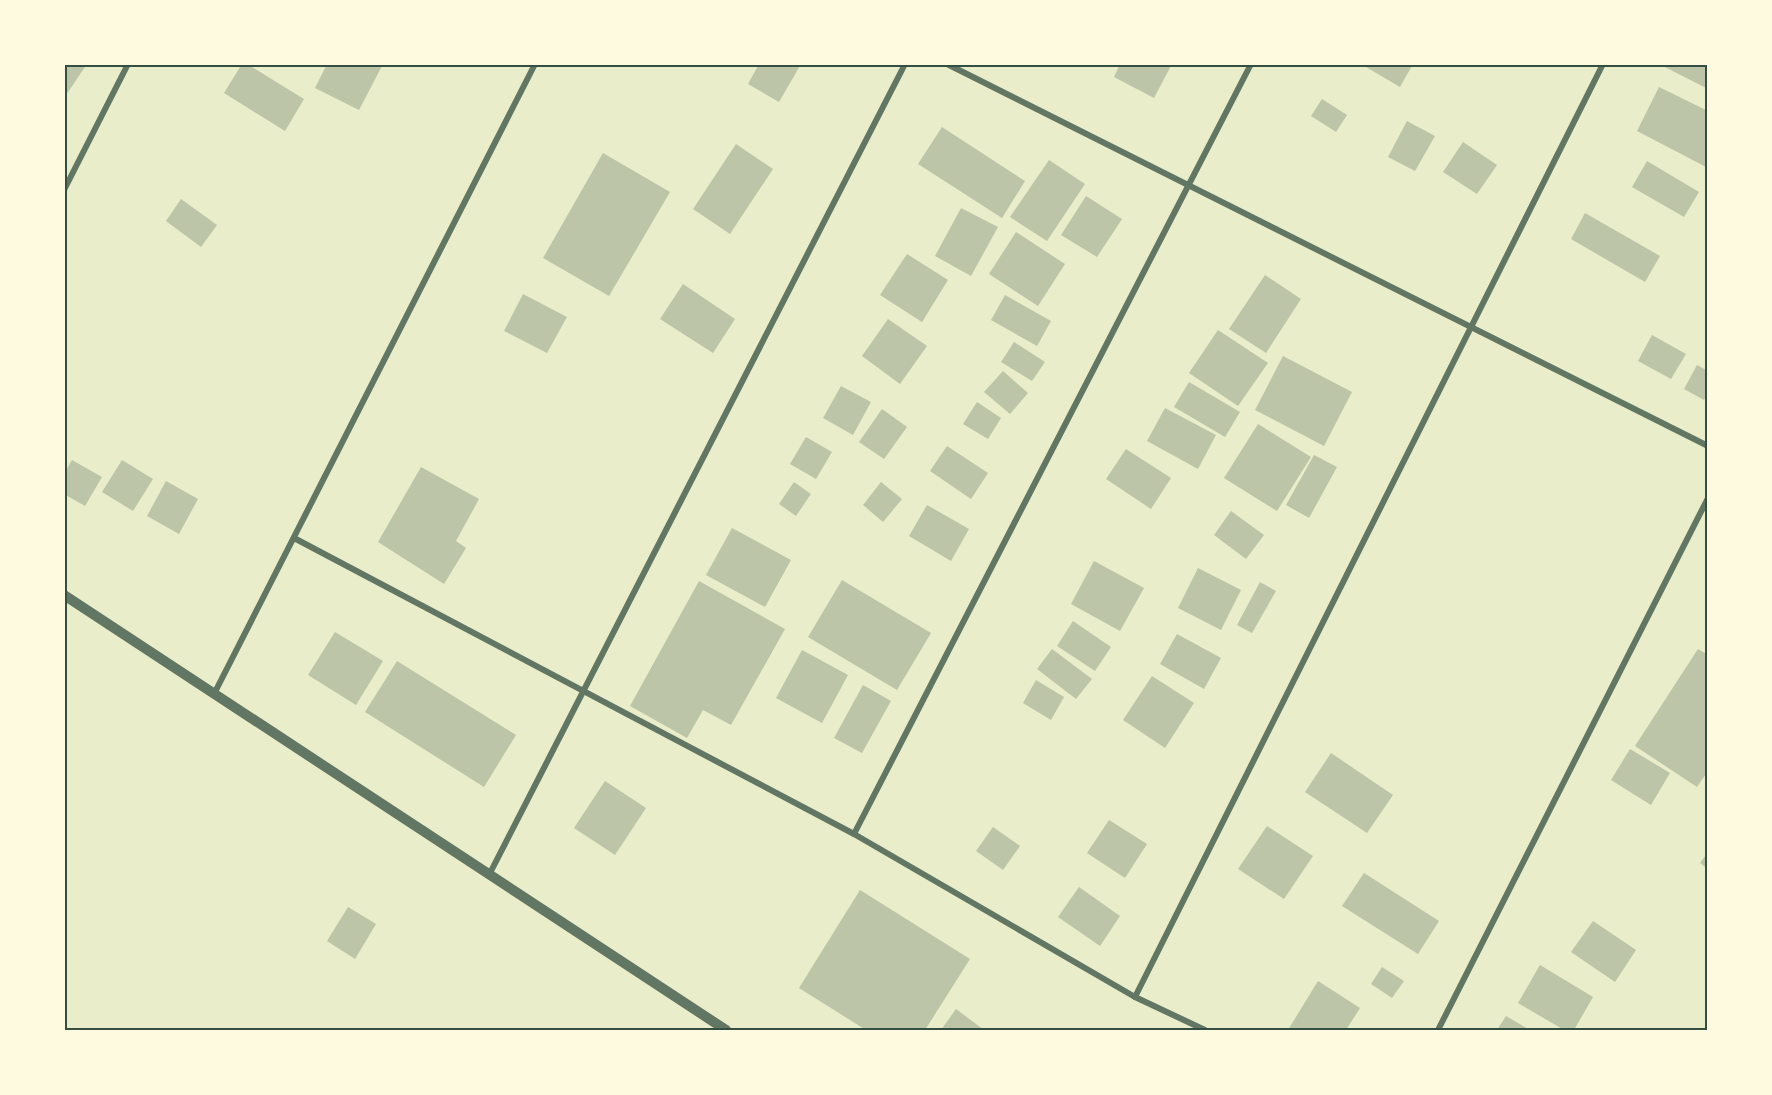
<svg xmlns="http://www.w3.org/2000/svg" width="1772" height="1095" viewBox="0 0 1772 1095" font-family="Karla,sans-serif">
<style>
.building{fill:#bcc5a7}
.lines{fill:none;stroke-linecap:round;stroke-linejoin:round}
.minor{stroke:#617663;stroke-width:6}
.tertiary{stroke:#617663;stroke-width:10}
.neatline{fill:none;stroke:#344e41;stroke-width:2}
</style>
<rect width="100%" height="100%" fill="#e9edc9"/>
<!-- building -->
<g class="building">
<path d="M 64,64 L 87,64 L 64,98 Z"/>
<path d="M 242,64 L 247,64 L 304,99 L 285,131 L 224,93 Z"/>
<path d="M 327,64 L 383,64 L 359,110 L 315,88 Z"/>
<path d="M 759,64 L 801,64 L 779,102 L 748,84 Z"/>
<path d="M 1120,64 L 1172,64 L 1154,98 L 1114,77 Z"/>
<path d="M 1361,64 L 1413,64 L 1400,87 Z"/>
<path d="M 1659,64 L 1708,64 L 1708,89 Z"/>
<path d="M 1659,87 L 1708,111 L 1708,168 L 1637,131 Z"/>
<path d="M 1322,99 L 1347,115 L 1336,132 L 1311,116 Z"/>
<path d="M 1407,121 L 1435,136 L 1415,171 L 1388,157 Z"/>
<path d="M 942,127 L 1025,181 L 1002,218 L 918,164 Z"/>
<path d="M 1463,142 L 1497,165 L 1477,194 L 1443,172 Z"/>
<path d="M 736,144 L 773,169 L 730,234 L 693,209 Z"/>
<path d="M 603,153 L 670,192 L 609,296 L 543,258 Z"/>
<path d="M 1049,160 L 1085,184 L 1047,241 L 1010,217 Z"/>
<path d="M 1647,161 L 1699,192 L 1684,217 L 1632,187 Z"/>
<path d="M 1086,196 L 1122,219 L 1097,257 L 1061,235 Z"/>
<path d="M 181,199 L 217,225 L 201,247 L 166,221 Z"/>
<path d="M 961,208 L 998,227 L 971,276 L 935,256 Z"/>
<path d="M 1585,213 L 1660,256 L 1645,282 L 1571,239 Z"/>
<path d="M 1016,232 L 1065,264 L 1038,306 L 989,274 Z"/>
<path d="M 907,254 L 948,280 L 922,322 L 880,295 Z"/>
<path d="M 1265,275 L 1301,299 L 1266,353 L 1229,329 Z"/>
<path d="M 683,284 L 735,319 L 713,353 L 660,319 Z"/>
<path d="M 523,294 L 567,317 L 547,353 L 504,331 Z"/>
<path d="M 1005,295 L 1051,321 L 1037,346 L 991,320 Z"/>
<path d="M 888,319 L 927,346 L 900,384 L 862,356 Z"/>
<path d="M 1218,330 L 1268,363 L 1238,406 L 1189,373 Z"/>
<path d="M 1652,335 L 1686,354 L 1671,379 L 1638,361 Z"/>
<path d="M 1014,342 L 1045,362 L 1032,381 L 1001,362 Z"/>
<path d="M 1283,356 L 1352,392 L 1324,446 L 1255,410 Z"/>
<path d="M 1697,365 L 1708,371 L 1708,394 L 1704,400 L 1684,389 Z"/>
<path d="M 1003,371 L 1028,393 L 1010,414 L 984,392 Z"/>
<path d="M 1189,382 L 1240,412 L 1225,437 L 1174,407 Z"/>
<path d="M 841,386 L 871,402 L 853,435 L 823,418 Z"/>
<path d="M 977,402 L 1001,418 L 988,439 L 963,424 Z"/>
<path d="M 1165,408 L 1216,435 L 1198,469 L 1147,441 Z"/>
<path d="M 882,409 L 907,427 L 884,459 L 859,442 Z"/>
<path d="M 1258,424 L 1311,457 L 1277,511 L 1224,478 Z"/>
<path d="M 806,437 L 832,452 L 816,479 L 790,464 Z"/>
<path d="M 947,446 L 988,473 L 971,499 L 930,471 Z"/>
<path d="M 1126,449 L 1171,478 L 1151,509 L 1106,479 Z"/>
<path d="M 1314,455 L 1337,467 L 1309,518 L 1286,505 Z"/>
<path d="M 72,460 L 102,477 L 85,506 L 64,494 L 64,474 Z"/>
<path d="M 122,460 L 153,479 L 133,511 L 102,492 Z"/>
<path d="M 421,467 L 479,499 L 456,541 L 466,548 L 444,584 L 378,542 Z"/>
<path d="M 166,481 L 198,499 L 179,534 L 147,516 Z"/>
<path d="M 794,482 L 811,494 L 796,516 L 779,504 Z"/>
<path d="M 881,482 L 902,499 L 883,522 L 863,505 Z"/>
<path d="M 927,505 L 969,529 L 951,561 L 909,536 Z"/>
<path d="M 1231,511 L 1264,535 L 1246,559 L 1214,535 Z"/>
<path d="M 732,528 L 791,560 L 765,607 L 706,575 Z"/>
<path d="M 1094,561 L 1144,588 L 1120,631 L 1071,604 Z"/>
<path d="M 1198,568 L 1241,590 L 1221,630 L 1178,608 Z"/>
<path d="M 842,580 L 931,633 L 897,690 L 808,637 Z"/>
<path d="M 699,581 L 785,629 L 731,725 L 703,710 L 687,738 L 630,706 Z"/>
<path d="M 1260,582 L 1276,591 L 1252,633 L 1237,625 Z"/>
<path d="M 1073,621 L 1111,647 L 1095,671 L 1057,646 Z"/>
<path d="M 335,632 L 383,661 L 356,705 L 308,675 Z"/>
<path d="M 1177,634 L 1221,658 L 1204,689 L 1160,664 Z"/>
<path d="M 1052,649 L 1092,679 L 1076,699 L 1037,669 Z"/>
<path d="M 1698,649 L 1708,655 L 1708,771 L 1697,787 L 1635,746 Z"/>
<path d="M 802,650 L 848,675 L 822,723 L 776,698 Z"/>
<path d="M 397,661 L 516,735 L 484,787 L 365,712 Z"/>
<path d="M 1152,676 L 1194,703 L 1165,748 L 1123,720 Z"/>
<path d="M 1036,680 L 1064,697 L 1051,720 L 1023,703 Z"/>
<path d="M 863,685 L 891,701 L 862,753 L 834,738 Z"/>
<path d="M 1630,749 L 1670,773 L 1651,805 L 1611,780 Z"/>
<path d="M 1331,753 L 1393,795 L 1367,833 L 1305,792 Z"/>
<path d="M 605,781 L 646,808 L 615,855 L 574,828 Z"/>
<path d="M 1109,820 L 1147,844 L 1125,878 L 1087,853 Z"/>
<path d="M 1267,826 L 1313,856 L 1284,899 L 1238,869 Z"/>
<path d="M 993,827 L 1020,846 L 1003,870 L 976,851 Z"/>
<path d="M 1708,852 L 1708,869 L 1700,863 Z"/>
<path d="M 1364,873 L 1439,921 L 1418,954 L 1342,906 Z"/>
<path d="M 1079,887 L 1120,916 L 1100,946 L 1058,917 Z"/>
<path d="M 860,890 L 970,959 L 925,1030 L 866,1030 L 799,988 Z"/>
<path d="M 348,907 L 376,924 L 355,959 L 327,941 Z"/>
<path d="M 1593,921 L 1636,950 L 1615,982 L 1571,952 Z"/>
<path d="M 1540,965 L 1593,997 L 1574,1030 L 1564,1030 L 1518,1003 Z"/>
<path d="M 1382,967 L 1404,981 L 1392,998 L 1371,984 Z"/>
<path d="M 1318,981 L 1360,1008 L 1346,1030 L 1288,1030 Z"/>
<path d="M 956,1009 L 984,1030 L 941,1030 Z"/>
<path d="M 1506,1016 L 1530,1030 L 1497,1030 Z"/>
</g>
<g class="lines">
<!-- minor -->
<g class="minor">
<path d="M 947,64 L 1708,446"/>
<path d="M 64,190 L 128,64"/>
<path d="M 294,538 L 854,834 L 1135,997 L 1205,1030"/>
<path d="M 214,694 L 535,64"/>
<path d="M 854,834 L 1251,64"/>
<path d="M 489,875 L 905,64"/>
<path d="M 1135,997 L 1603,64"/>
<path d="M 1438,1030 L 1708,498"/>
</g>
<!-- tertiary -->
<path class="tertiary" d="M 64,595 L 726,1030"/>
</g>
<!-- border -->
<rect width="1772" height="1095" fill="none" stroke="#fefae0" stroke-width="132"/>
<rect x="66" y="66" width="1640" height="963" class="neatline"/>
</svg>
